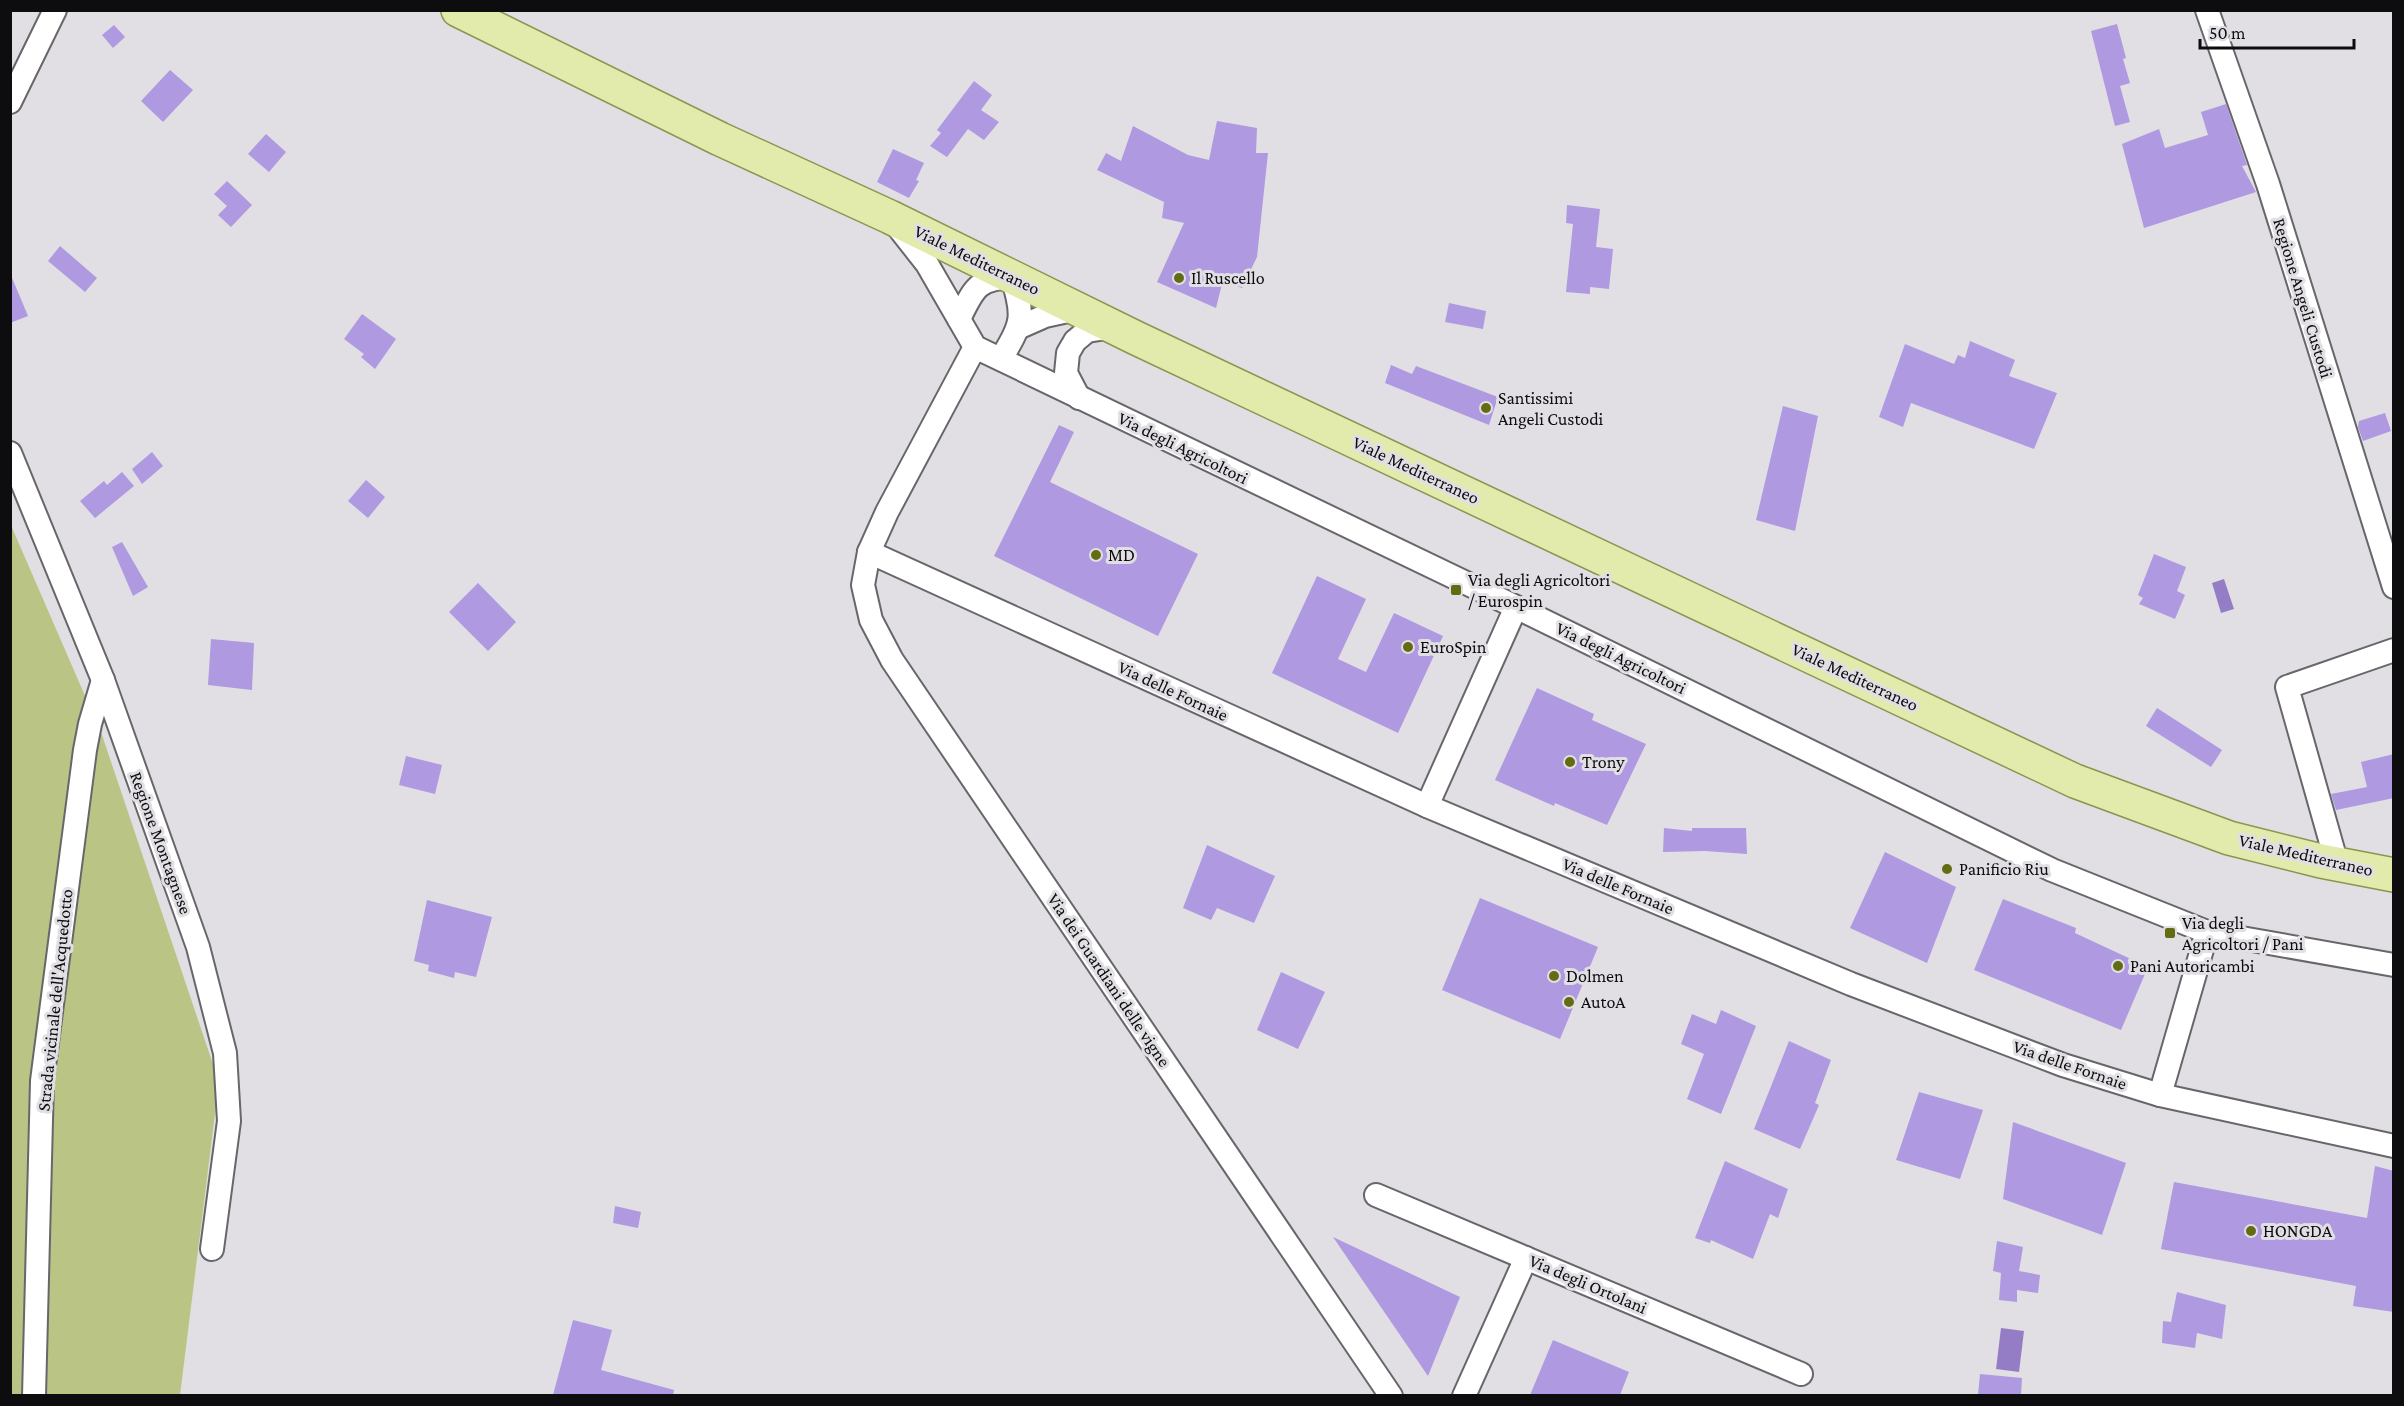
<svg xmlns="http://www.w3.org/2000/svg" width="2404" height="1406" viewBox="0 0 2404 1406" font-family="'Crimson Pro',serif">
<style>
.green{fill:#b9c485}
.water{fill:#947dc4}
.building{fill:#af99e1}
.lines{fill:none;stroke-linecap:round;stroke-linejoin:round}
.street-casing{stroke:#67666a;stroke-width:26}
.primary-casing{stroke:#8b9550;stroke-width:36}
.street{stroke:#fff;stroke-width:22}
.primary{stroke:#e2ebab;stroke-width:33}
.poi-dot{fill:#636c13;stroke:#e1dfe4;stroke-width:2}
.labels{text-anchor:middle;stroke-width:6;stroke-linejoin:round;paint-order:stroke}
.street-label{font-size:18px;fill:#0d0d0f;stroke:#e1dfe4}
.poi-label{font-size:18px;fill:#0d0d0f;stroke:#e1dfe4;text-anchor:start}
</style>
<rect width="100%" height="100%" fill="#e1dfe4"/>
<!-- green -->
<path class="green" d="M 10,523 L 102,735 L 219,1082 L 180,1395 L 11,1395 Z"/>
<!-- water -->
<g class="water">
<path d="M 2224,579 L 2234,609 L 2221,613 L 2212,583 Z"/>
<path d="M 2001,1328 L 2024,1331 L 2019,1372 L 1996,1369 Z"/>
</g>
<!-- building -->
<g class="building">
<path d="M 2117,24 L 2126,58 L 2123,59 L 2130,83 L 2120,86 L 2130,122 L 2115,126 L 2091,31 Z"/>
<path d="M 114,25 L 125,37 L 113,48 L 102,35 Z"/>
<path d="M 170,70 L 193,90 L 163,122 L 141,101 Z"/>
<path d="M 974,81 L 992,95 L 981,110 L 999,122 L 984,140 L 968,129 L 947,157 L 930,146 L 941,133 L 937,130 Z"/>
<path d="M 2226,104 L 2247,165 L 2242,166 L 2256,192 L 2144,228 L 2122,144 L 2159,129 L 2165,148 L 2208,135 L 2201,112 Z"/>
<path d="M 1217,121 L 1257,128 L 1256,153 L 1268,153 L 1257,257 L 1242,288 L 1223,280 L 1216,308 L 1157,282 L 1184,223 L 1162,218 L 1164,202 L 1097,170 L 1106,153 L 1121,161 L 1133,126 L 1188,155 L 1209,160 Z"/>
<path d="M 266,134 L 286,152 L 269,172 L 248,154 Z"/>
<path d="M 893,149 L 924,163 L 916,180 L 919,181 L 909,198 L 877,182 Z"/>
<path d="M 227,181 L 252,205 L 231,227 L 218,215 L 227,206 L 214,194 Z"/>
<path d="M 1567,205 L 1600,209 L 1596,247 L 1613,249 L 1609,289 L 1590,287 L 1590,294 L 1566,292 L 1573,224 L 1566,223 Z"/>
<path d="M 60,246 L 97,278 L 85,292 L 48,261 Z"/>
<path d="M 10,273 L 28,316 L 10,323 Z"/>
<path d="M 1449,303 L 1486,311 L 1483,329 L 1445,322 Z"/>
<path d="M 362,314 L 396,339 L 375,369 L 361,357 L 364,354 L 344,339 Z"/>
<path d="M 1970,341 L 2015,360 L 2009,376 L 2057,393 L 2034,449 L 1911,403 L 1903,427 L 1879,417 L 1905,344 L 1954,364 L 1958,355 L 1965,358 Z"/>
<path d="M 1391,365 L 1412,374 L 1416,366 L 1498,397 L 1489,425 L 1385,383 Z"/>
<path d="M 1783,406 L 1818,416 L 1795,531 L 1756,520 Z"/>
<path d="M 2385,413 L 2391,431 L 2363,441 L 2358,427 L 2359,421 Z"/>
<path d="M 1059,425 L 1074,432 L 1050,482 L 1198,554 L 1158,636 L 994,556 Z"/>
<path d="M 152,452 L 163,466 L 142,484 L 132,469 Z"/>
<path d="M 122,472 L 134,486 L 95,518 L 80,501 L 104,481 L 107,485 Z"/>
<path d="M 366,480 L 385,497 L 368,518 L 348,501 Z"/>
<path d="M 122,542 L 148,587 L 133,596 L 112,547 Z"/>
<path d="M 2154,554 L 2186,567 L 2177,591 L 2185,595 L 2175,619 L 2139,604 L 2143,598 L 2138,595 Z"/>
<path d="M 1317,576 L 1366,599 L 1338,659 L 1366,672 L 1394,613 L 1443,636 L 1398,733 L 1272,673 Z"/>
<path d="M 478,583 L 516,622 L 488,651 L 449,612 Z"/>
<path d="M 211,639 L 254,643 L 252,690 L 208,685 Z"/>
<path d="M 1537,688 L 1594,714 L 1592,720 L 1646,744 L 1607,825 L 1555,803 L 1554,806 L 1495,780 Z"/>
<path d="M 2157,708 L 2222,750 L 2211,767 L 2146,726 Z"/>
<path d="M 2394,754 L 2394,798 L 2336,810 L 2331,794 L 2367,787 L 2361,762 Z"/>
<path d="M 406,756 L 442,765 L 435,794 L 399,785 Z"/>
<path d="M 1664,828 L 1692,831 L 1692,828 L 1746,828 L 1747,854 L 1705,851 L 1663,852 Z"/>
<path d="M 1207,845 L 1275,876 L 1254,923 L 1217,908 L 1211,920 L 1183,908 Z"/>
<path d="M 1885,852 L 1956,887 L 1927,963 L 1850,928 Z"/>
<path d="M 1480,898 L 1598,947 L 1560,1039 L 1442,990 Z"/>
<path d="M 2003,899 L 2076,928 L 2075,933 L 2148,967 L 2121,1030 L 1974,970 Z"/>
<path d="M 427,900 L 492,917 L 476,977 L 455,972 L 454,978 L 428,971 L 429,965 L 414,961 Z"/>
<path d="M 1281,972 L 1325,992 L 1298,1049 L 1257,1030 Z"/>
<path d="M 1721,1010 L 1756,1026 L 1721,1114 L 1687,1099 L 1704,1054 L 1681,1044 L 1692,1014 L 1716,1024 Z"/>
<path d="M 1789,1041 L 1831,1060 L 1815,1103 L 1819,1105 L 1800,1149 L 1754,1129 Z"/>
<path d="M 1919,1092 L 1983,1110 L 1960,1179 L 1896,1160 Z"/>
<path d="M 2013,1122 L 2126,1163 L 2102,1235 L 2003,1199 Z"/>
<path d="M 1725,1161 L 1788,1189 L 1778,1218 L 1770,1214 L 1753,1259 L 1711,1240 L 1710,1243 L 1695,1238 Z"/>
<path d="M 2375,1166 L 2394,1171 L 2394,1312 L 2353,1306 L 2356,1286 L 2161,1249 L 2174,1182 L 2367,1218 Z"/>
<path d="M 615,1206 L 641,1212 L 638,1228 L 613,1223 Z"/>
<path d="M 1333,1237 L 1460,1297 L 1428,1376 Z"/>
<path d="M 1997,1241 L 2023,1247 L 2019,1271 L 2040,1275 L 2038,1293 L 2017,1290 L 2017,1302 L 1999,1300 L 2001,1273 L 1993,1271 Z"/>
<path d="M 2177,1292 L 2226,1305 L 2222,1339 L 2197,1333 L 2195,1348 L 2162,1343 L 2163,1321 L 2171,1322 Z"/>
<path d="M 573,1320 L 612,1330 L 601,1370 L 674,1390 L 673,1395 L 553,1395 Z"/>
<path d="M 1553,1340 L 1629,1372 L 1620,1395 L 1530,1395 Z"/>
<path d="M 1980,1374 L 2022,1378 L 2021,1395 L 1978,1395 Z"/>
</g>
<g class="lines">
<defs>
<g id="street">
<path d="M 2207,10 L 2268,184 L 2394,587"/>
<path d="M 10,102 L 55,10"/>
<path d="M 894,222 L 927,264 L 975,347 L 1516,607 L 2052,870 L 2207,932 L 2394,965"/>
<path d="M 959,319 C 974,289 976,279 1012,277 C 1025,318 1022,323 1001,359"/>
<path d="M 1020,327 L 1045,316 L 1077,309"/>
<path d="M 975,347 L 887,512 L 869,552 L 863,585 L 871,620 L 892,660 L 1391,1396"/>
<path d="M 1079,398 L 1066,373 L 1068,353 L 1075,341 L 1087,331 L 1113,327"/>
<path d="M 10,453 L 103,680 L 198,947 L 225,1053 L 229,1121 L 212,1249"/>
<path d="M 869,552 L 1427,806 L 1851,984 L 2063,1065 L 2160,1095 L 2394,1146"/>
<path d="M 1427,806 L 1516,607"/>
<path d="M 2337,864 L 2287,687 L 2394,650"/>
<path d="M 2160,1095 L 2207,932"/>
<path d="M 1376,1195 L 1801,1374"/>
<path d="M 34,1396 L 42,1081 L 85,750 L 90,724 L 103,680"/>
<path d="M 1464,1396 L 1526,1258"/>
</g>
<path id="primary" d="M 458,10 L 720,139 L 890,217 L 1136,338 L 2075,781 L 2229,838 L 2321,861 L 2394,875"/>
</defs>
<!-- street casing -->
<use href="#street" class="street-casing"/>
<!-- primary casing -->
<use href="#primary" class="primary-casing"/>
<!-- street -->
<use href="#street" class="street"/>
<!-- primary -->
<use href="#primary" class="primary"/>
</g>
<!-- markers -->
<g class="poi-dot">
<circle cx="1179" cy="278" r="6"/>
<circle cx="1486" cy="408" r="6"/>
<circle cx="1096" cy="555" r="6"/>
<rect x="1450" y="584" width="12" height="12" rx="3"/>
<circle cx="1408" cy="647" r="6"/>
<circle cx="1570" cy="762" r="6"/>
<circle cx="1947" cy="869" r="6"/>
<rect x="2164" y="927" width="12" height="12" rx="3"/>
<circle cx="2118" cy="966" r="6"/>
<circle cx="1554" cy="976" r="6"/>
<circle cx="1569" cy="1002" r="6"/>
<circle cx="2251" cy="1231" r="6"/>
</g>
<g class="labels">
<!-- street labels -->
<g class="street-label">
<text transform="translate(977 260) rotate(26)" y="6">Viale Mediterraneo</text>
<text transform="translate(2303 298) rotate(73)" y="6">Regione Angeli Custodi</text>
<text transform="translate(1183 448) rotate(26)" y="6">Via degli Agricoltori</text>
<text transform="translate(1416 470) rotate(25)" y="6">Viale Mediterraneo</text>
<text transform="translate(1621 658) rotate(26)" y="6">Via degli Agricoltori</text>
<text transform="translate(1855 677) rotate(25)" y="6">Viale Mediterraneo</text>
<text transform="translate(1173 691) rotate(25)" y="6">Via delle Fornaie</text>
<text transform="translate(161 843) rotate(70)" y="6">Regione Montagnese</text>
<text transform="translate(2306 855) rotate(13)" y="6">Viale Mediterraneo</text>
<text transform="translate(1618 886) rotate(23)" y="6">Via delle Fornaie</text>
<text transform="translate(1109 980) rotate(56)" y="6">Via dei Guardiani delle vigne</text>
<text transform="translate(55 1000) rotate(-84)" y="6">Strada vicinale dell'Acquedotto</text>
<text transform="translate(2070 1065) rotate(19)" y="6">Via delle Fornaie</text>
<text transform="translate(1588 1284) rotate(23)" y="6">Via degli Ortolani</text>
</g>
<!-- poi labels -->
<g class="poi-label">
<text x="1191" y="284">Il Ruscello</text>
<text x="1498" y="404">Santissimi<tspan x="1498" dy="21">Angeli Custodi</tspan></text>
<text x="1108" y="561">MD</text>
<text x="1468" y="586">Via degli Agricoltori<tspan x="1468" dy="21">/ Eurospin</tspan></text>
<text x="1420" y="653">EuroSpin</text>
<text x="1582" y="768">Trony</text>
<text x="1959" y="875">Panificio Riu</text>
<text x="2182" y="929">Via degli<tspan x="2182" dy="21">Agricoltori / Pani</tspan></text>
<text x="2130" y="972">Pani Autoricambi</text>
<text x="1566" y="982">Dolmen</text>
<text x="1581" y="1008">AutoA</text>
<text x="2263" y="1237">HONGDA</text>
</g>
</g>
<!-- border -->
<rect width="2404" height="1406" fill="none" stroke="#0d0d0f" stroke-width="24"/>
<!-- scale -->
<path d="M2200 39v9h154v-9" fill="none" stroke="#0d0d0f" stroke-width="3"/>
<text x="2209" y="39" font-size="18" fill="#0d0d0f" stroke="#e1dfe4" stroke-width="4.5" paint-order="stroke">50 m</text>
</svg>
